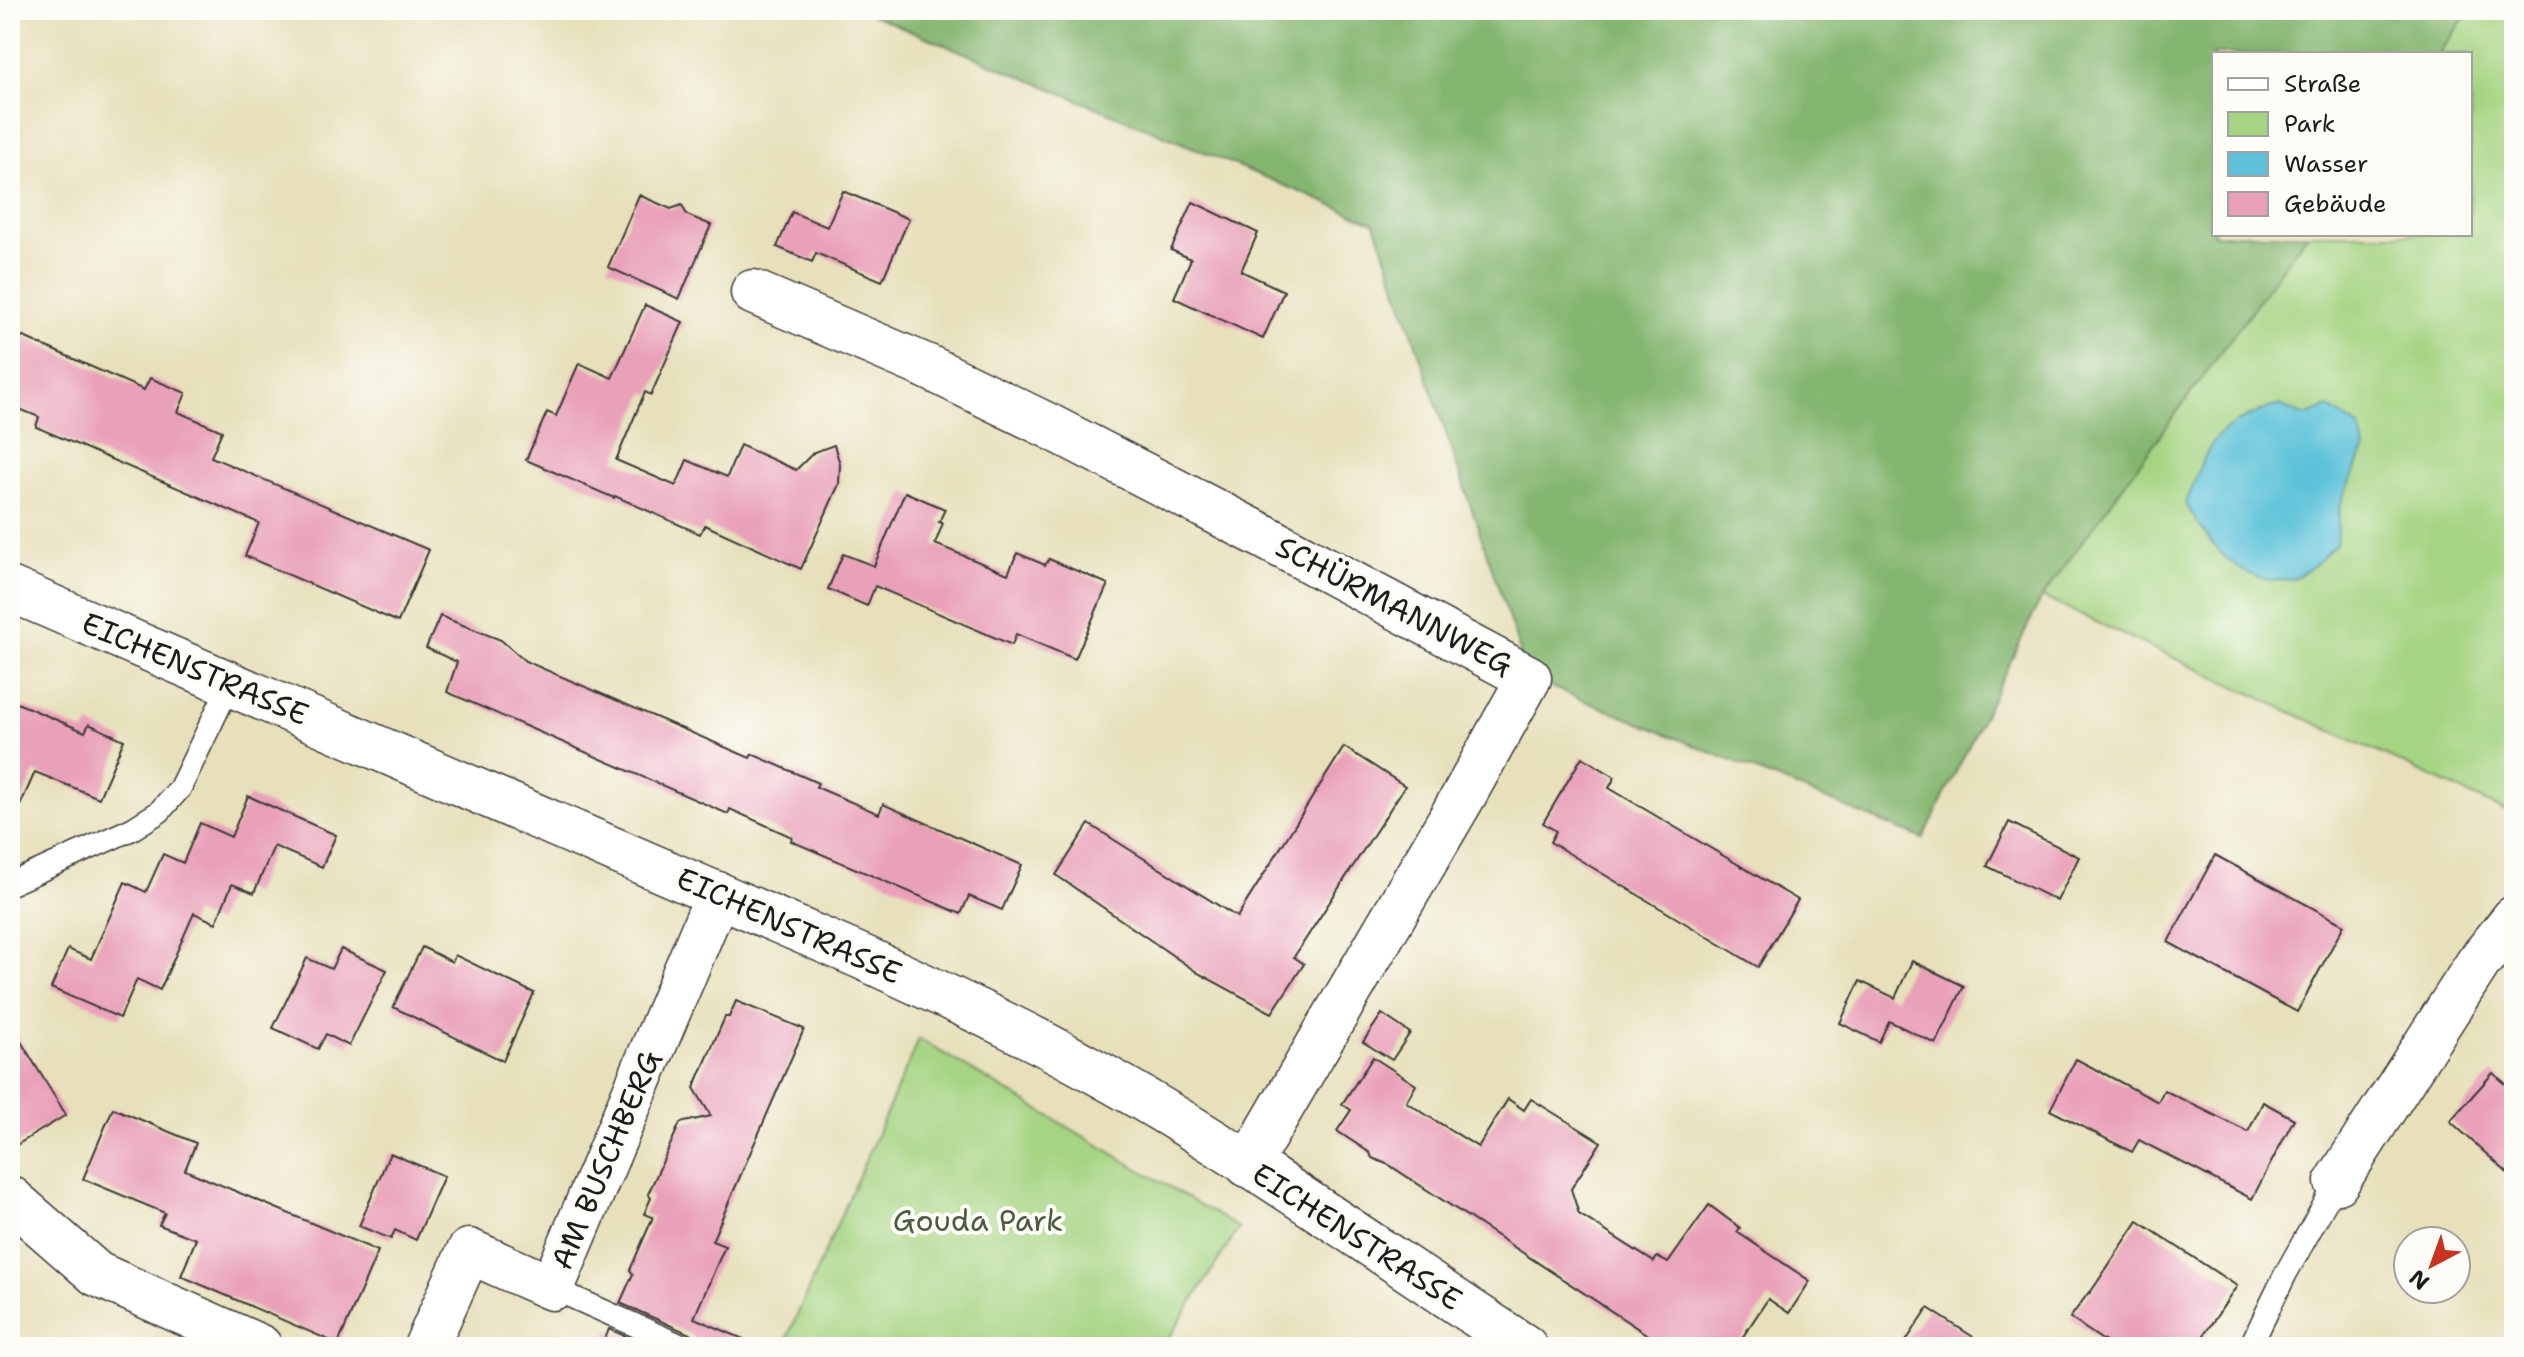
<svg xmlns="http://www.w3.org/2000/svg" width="2524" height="1357" viewBox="0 0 2524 1357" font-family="'Shantell Sans',sans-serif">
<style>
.green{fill:#a5d482;stroke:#60784f;stroke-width:2}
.forest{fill:#84b670;stroke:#506946;stroke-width:2}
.water{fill:#5dc2da;stroke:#3c6f7b;stroke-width:2}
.building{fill:#e9a1b9}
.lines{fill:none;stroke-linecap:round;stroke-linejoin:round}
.service-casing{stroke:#3a3934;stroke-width:25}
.minor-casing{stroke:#3a3934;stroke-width:47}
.service{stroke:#fff;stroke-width:22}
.minor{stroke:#fff;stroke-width:44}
.labels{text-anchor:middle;stroke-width:8;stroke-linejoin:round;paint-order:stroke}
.street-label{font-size:30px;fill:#1c1c1c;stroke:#fdfcf7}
.park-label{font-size:30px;fill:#4c5c40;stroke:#fdfcf7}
</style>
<rect width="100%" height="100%" fill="#fdfcf7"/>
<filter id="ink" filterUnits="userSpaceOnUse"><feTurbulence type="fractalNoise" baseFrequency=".0125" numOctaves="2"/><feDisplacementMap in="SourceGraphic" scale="16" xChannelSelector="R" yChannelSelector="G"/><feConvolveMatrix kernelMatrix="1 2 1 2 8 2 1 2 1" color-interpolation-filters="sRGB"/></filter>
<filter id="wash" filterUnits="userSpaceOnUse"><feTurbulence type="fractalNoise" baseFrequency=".006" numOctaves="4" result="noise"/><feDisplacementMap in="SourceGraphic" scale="32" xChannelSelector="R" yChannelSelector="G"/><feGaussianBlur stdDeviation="1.8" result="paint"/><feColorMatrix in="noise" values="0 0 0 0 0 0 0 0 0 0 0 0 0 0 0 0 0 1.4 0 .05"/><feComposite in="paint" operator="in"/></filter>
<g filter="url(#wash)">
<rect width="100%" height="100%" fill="#e7e0bb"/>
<!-- green -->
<g class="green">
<path d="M 2470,10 L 2514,10 L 2514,815 L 2042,597 L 2307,234 L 2470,234 L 2470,54 L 2438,54 Z"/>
<path d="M 919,1039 L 1239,1228 L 1163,1347 L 783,1347 Z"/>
</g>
<!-- forest -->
<path class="forest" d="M 861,10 L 2470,10 L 2438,54 L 2214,54 L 2214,234 L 2307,234 L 2042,597 L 1923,839 L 1529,678 L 1375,223 Z"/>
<!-- water -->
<path class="water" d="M 2279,405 L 2305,416 L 2328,407 L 2359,427 L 2365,448 L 2340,505 L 2336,544 C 2324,556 2303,578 2286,580 C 2237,585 2207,540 2186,504 C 2194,483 2201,459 2214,441 C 2227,424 2259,411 2279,405 Z"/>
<g id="blocks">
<!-- building -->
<g class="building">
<path d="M 843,191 L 909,219 L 882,281 L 816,253 L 812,262 L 777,247 L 792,212 L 827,227 Z"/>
<path d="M 639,195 L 671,209 L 682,205 L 687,215 L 711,225 L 679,299 L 608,267 Z"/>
<path d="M 1193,202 L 1258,233 L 1241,271 L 1284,291 L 1263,339 L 1174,298 L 1191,259 L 1171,250 Z"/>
<path d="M 645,305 L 683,322 L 651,395 L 645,392 L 616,460 L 676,486 L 687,460 L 727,477 L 740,445 L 796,470 L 814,452 L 834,445 L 840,464 L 839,484 L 801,569 L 705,525 L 700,534 L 615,496 L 614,498 L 526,460 L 547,412 L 556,416 L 579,363 L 612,378 Z"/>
<path d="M 10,331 L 144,390 L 150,378 L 186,393 L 178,412 L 222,431 L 211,457 L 429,550 L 398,622 L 245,556 L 259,523 L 36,427 L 39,417 L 10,405 Z"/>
<path d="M 905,492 L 945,509 L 939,522 L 943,523 L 935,544 L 1008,574 L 1017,553 L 1045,565 L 1049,559 L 1108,584 L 1075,659 L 1016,634 L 1012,645 L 875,586 L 867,606 L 828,589 L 843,554 L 874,566 Z"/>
<path d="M 440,616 L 501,640 L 525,661 L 750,758 L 752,754 L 818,783 L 816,787 L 879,814 L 883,804 L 1022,865 L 1002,910 L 969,896 L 961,914 L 791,841 L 792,837 L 730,809 L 728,814 L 447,692 L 457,662 L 426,648 Z"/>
<path d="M 10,700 L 85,732 L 89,724 L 124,740 L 99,798 L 35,772 L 10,828 Z"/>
<path d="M 1344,747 L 1405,786 L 1294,957 L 1304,964 L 1272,1013 L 1198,973 L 1056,875 L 1089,824 L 1237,917 Z"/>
<path d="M 1582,757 L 1615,777 L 1609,788 L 1798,900 L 1758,967 L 1550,842 L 1556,831 L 1543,823 Z"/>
<path d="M 248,796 L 336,835 L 322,867 L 274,846 L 254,893 L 232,884 L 216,923 L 194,913 L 160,990 L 137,979 L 120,1018 L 51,988 L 68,949 L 91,959 L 125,882 L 146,892 L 163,854 L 183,863 L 200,823 L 231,837 Z"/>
<path d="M 2009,822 L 2079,857 L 2057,901 L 1987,866 Z"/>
<path d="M 2215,855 L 2344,925 L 2297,1012 L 2168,942 Z"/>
<path d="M 422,947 L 452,962 L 455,955 L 534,993 L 503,1061 L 393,1007 Z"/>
<path d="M 341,949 L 387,970 L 349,1046 L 326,1034 L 318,1049 L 273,1028 L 307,958 L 331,969 Z"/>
<path d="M 1912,961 L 1964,986 L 1936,1044 L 1889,1021 L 1879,1042 L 1840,1023 L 1860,981 L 1895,998 Z"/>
<path d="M 736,1001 L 804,1029 L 712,1241 L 725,1246 L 694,1318 L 762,1347 L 698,1347 L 696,1339 L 690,1334 L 620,1303 L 633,1274 L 630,1270 L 653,1217 L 644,1214 L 651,1198 L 648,1194 L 680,1123 L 711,1116 L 694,1088 L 725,1017 L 729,1017 Z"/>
<path d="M 1382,1014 L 1410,1033 L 1392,1060 L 1363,1042 Z"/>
<path d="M 10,1024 L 66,1115 L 10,1149 Z"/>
<path d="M 1373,1057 L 1416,1085 L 1406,1102 L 1478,1147 L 1508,1099 L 1524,1110 L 1531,1099 L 1601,1142 L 1571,1189 L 1579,1214 L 1654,1262 L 1657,1257 L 1668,1263 L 1709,1205 L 1740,1228 L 1737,1232 L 1810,1281 L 1789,1313 L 1768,1299 L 1736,1347 L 1666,1347 L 1389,1165 L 1372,1158 L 1370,1153 L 1337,1131 L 1351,1110 L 1342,1104 Z"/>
<path d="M 2076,1059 L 2158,1102 L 2164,1090 L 2248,1132 L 2263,1102 L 2294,1119 L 2252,1199 L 2139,1140 L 2132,1152 L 2050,1110 Z"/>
<path d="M 2493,1073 L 2514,1091 L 2514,1179 L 2450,1121 Z"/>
<path d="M 113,1108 L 196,1143 L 185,1170 L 378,1251 L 338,1344 L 181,1276 L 196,1239 L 159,1225 L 165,1213 L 83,1179 Z"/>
<path d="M 390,1153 L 444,1176 L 416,1240 L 395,1230 L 391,1239 L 359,1226 Z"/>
<path d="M 2138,1221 L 2237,1286 L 2196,1347 L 2113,1347 L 2070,1318 L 2089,1292 L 2090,1293 Z"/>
<path d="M 1928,1308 L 1989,1347 L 1902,1347 Z"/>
<path d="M 609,1329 L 650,1347 L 602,1347 Z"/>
</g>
</g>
</g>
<g filter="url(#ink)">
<use href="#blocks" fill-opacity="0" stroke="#3a3934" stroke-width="2"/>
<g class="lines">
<defs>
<g id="service">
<path d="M 10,884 L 132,829 L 159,812 L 180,788 L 230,684"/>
<path d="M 552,1288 L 684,1347"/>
<path d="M 2250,1347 L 2286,1273 L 2337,1182"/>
</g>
<g id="minor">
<path d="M 753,292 L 928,367 L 1049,426 L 1263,536 L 1529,678 L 1463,797 L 1248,1165"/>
<path d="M 10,589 L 862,957 C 937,992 1013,1026 1085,1066 C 1237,1149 1379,1252 1525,1347"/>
<path d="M 2337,1182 L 2478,963 L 2514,918"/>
<path d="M 10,1198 L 97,1274 L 260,1347"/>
<path d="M 426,1347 L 469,1251 L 552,1288 L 718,894"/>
</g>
</defs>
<!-- service casing -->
<use href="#service" class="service-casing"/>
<!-- minor casing -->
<use href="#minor" class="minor-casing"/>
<!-- service -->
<use href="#service" class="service"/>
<!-- minor -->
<use href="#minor" class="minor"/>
</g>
</g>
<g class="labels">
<!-- street labels -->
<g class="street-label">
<text transform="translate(1394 606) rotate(28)" y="10">SCHÜRMANNWEG</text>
<text transform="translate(195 669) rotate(23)" y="10">EICHENSTRASSE</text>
<text transform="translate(789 926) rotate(24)" y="10">EICHENSTRASSE</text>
<text transform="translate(606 1160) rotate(-67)" y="10">AM BUSCHBERG</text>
<text transform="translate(1357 1237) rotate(33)" y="10">EICHENSTRASSE</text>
</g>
<!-- park labels -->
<g class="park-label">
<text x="978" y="1231">Gouda Park</text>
</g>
</g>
<!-- margin -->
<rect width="2524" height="1357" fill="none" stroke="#fdfcf7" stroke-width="40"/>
<!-- legend -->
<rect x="2212" y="52" width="260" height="184" fill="#fdfcf7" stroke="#a3a29f" stroke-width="2"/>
<rect x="2228" y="78" width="40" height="12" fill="#ffffff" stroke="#a3a29f" stroke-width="2"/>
<text x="2284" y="92" font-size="24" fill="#1c1c1c">Straße</text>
<rect x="2228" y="112" width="40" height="24" fill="#a5d482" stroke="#a3a29f" stroke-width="2"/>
<text x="2284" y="132" font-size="24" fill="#1c1c1c">Park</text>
<rect x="2228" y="152" width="40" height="24" fill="#5dc2da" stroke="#a3a29f" stroke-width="2"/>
<text x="2284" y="172" font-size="24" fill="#1c1c1c">Wasser</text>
<rect x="2228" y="192" width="40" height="24" fill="#e9a1b9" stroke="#a3a29f" stroke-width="2"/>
<text x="2284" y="212" font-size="24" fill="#1c1c1c">Gebäude</text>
<!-- north arrow -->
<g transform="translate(2432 1265) rotate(221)"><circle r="38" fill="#fdfcf7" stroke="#a3a29f" stroke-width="2"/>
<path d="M0-6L14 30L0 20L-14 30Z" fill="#c8321e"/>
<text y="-12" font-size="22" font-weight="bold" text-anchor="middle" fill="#1c1c1c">N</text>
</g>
</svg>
